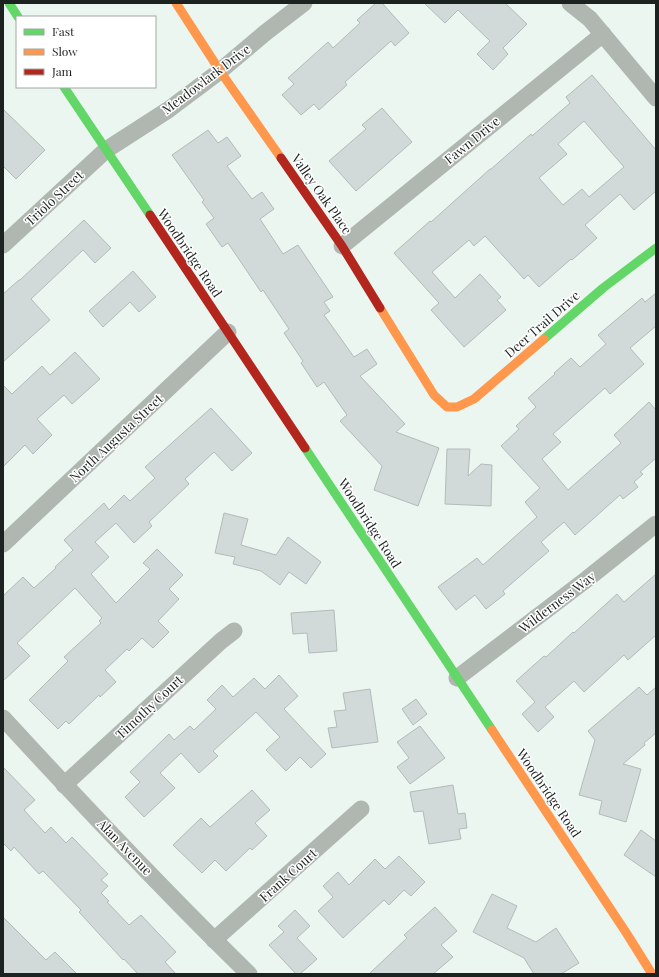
<svg xmlns="http://www.w3.org/2000/svg" width="659" height="977" viewBox="0 0 659 977" font-family="'Playfair Display',serif">
<style>
.building{fill:#d1dad8;stroke:#b2bbb9;fill-rule:evenodd}
.lines{fill:none;stroke-linecap:round;stroke-linejoin:round}
.street{stroke:#b0b7b0;stroke-width:17}
.fast{stroke:#63d668;stroke-width:9}
.slow{stroke:#ff974d;stroke-width:9}
.jam{stroke:#b3261e;stroke-width:9}
.labels{text-anchor:middle;stroke-width:3;stroke-linejoin:round;paint-order:stroke}
.street-label{font-size:13px;fill:#1b221f;stroke:#fff}
</style>
<rect width="100%" height="100%" fill="#ebf6f1"/>
<!-- building -->
<g class="building">
<path d="M 376,3 L 382,3 L 409,33 L 395,46 L 391,41 L 345,82 L 347,85 L 319,110 L 314,104 L 301,115 L 282,95 L 294,84 L 288,78 L 328,42 L 333,48 L 360,23 L 357,20 Z"/>
<path d="M 424,3 L 505,3 L 527,24 L 503,48 L 508,54 L 493,70 L 477,54 L 490,41 L 458,10 L 445,23 Z"/>
<path d="M 592,75 L 656,150 L 656,191 L 634,210 L 620,194 L 585,225 L 597,238 L 572,260 L 571,259 L 539,287 L 528,275 L 524,279 L 485,236 L 474,246 L 469,240 L 432,272 L 455,298 L 480,274 L 501,297 L 497,300 L 506,310 L 464,347 L 431,310 L 439,303 L 394,253 L 430,221 L 431,222 L 490,169 L 491,169 L 531,134 L 532,136 L 570,103 L 566,97 ZM 584,121 L 624,167 L 589,197 L 582,189 L 563,205 L 539,178 L 567,154 L 558,144 Z"/>
<path d="M 382,108 L 412,142 L 356,191 L 329,161 L 366,129 L 362,125 Z"/>
<path d="M 3,109 L 45,150 L 16,179 L 3,166 Z"/>
<path d="M 208,130 L 218,143 L 227,137 L 241,156 L 227,166 L 252,199 L 262,192 L 274,209 L 260,219 L 283,254 L 298,245 L 333,297 L 324,302 L 330,311 L 324,315 L 354,357 L 367,349 L 377,364 L 360,376 L 405,424 L 396,432 L 439,448 L 418,506 L 374,490 L 382,466 L 340,421 L 347,415 L 324,382 L 317,387 L 301,363 L 303,361 L 284,333 L 289,329 L 263,290 L 261,292 L 228,243 L 222,247 L 206,224 L 214,218 L 202,202 L 204,200 L 172,155 Z"/>
<path d="M 84,220 L 111,248 L 95,263 L 83,250 L 31,299 L 50,320 L 3,362 L 3,294 L 19,280 L 20,280 Z"/>
<path d="M 133,271 L 156,297 L 139,312 L 130,302 L 103,327 L 89,311 Z"/>
<path d="M 656,293 L 656,326 L 630,348 L 644,364 L 610,394 L 605,388 L 553,434 L 561,442 L 542,459 L 568,490 L 621,443 L 614,435 L 649,402 L 656,410 L 656,458 L 640,472 L 643,474 L 634,482 L 638,487 L 623,499 L 620,495 L 575,535 L 564,522 L 541,542 L 549,551 L 503,591 L 505,594 L 486,609 L 475,595 L 456,610 L 438,587 L 477,558 L 483,565 L 537,517 L 525,502 L 540,488 L 501,446 L 519,429 L 516,426 L 536,407 L 528,398 L 555,374 L 554,373 L 571,358 L 580,367 L 606,344 L 598,335 L 642,298 L 645,302 Z"/>
<path d="M 75,352 L 100,379 L 72,404 L 64,395 L 37,419 L 52,435 L 33,454 L 25,445 L 3,467 L 3,385 L 12,394 L 42,366 L 50,375 Z"/>
<path d="M 211,408 L 252,453 L 232,471 L 214,452 L 185,479 L 189,484 L 149,522 L 152,526 L 134,543 L 116,523 L 95,542 L 109,557 L 91,574 L 116,603 L 150,569 L 143,563 L 157,549 L 183,575 L 169,589 L 179,599 L 158,621 L 169,632 L 153,648 L 142,638 L 129,651 L 127,649 L 105,670 L 116,682 L 100,697 L 99,695 L 69,724 L 66,721 L 58,729 L 29,700 L 68,661 L 64,657 L 101,623 L 99,621 L 102,618 L 75,588 L 17,643 L 30,656 L 3,681 L 3,596 L 23,577 L 34,588 L 56,568 L 55,567 L 73,550 L 64,540 L 104,503 L 109,510 L 124,495 L 130,501 L 155,478 L 145,467 Z"/>
<path d="M 447,449 L 470,449 L 468,476 L 481,464 L 492,465 L 491,506 L 445,504 Z"/>
<path d="M 224,513 L 248,519 L 241,545 L 276,555 L 288,537 L 321,562 L 306,584 L 289,572 L 280,585 L 261,571 L 233,564 L 235,557 L 215,553 Z"/>
<path d="M 656,574 L 656,635 L 628,660 L 624,655 L 584,692 L 574,681 L 545,707 L 554,717 L 538,732 L 522,714 L 535,702 L 516,681 L 544,656 L 546,657 L 573,632 L 574,633 L 617,594 L 624,602 Z"/>
<path d="M 334,610 L 337,651 L 309,653 L 307,633 L 293,634 L 291,613 Z"/>
<path d="M 279,675 L 298,696 L 284,709 L 326,754 L 311,768 L 300,757 L 286,771 L 266,750 L 280,737 L 256,712 L 213,751 L 218,756 L 199,773 L 181,753 L 160,773 L 175,788 L 144,817 L 125,797 L 140,782 L 130,772 L 169,734 L 174,740 L 190,726 L 194,730 L 216,709 L 207,700 L 222,685 L 233,697 L 254,678 L 265,689 Z"/>
<path d="M 639,687 L 647,695 L 656,687 L 656,733 L 644,743 L 645,745 L 623,764 L 641,769 L 626,822 L 599,814 L 602,801 L 579,795 L 595,740 L 588,731 Z"/>
<path d="M 370,689 L 378,742 L 332,748 L 328,728 L 337,727 L 334,711 L 346,710 L 343,693 Z"/>
<path d="M 416,699 L 427,714 L 413,725 L 402,709 Z"/>
<path d="M 420,726 L 445,758 L 410,784 L 397,767 L 409,758 L 397,742 Z"/>
<path d="M 3,767 L 35,800 L 24,810 L 45,833 L 51,827 L 66,843 L 72,837 L 108,874 L 101,880 L 108,886 L 101,893 L 109,901 L 107,902 L 129,925 L 141,915 L 176,952 L 165,962 L 176,974 L 138,974 L 124,959 L 123,960 L 79,912 L 81,910 L 43,871 L 39,874 L 14,847 L 11,851 L 3,843 Z"/>
<path d="M 453,785 L 458,814 L 465,813 L 467,828 L 459,829 L 461,839 L 429,844 L 423,811 L 414,812 L 410,792 Z"/>
<path d="M 252,790 L 270,810 L 255,823 L 267,836 L 252,850 L 250,848 L 226,871 L 215,860 L 202,873 L 173,845 L 201,818 L 210,827 Z"/>
<path d="M 641,830 L 656,841 L 656,877 L 624,855 Z"/>
<path d="M 399,856 L 425,882 L 411,896 L 404,890 L 389,905 L 384,900 L 343,938 L 318,911 L 333,897 L 323,886 L 338,872 L 349,885 L 375,859 L 385,869 Z"/>
<path d="M 492,894 L 517,906 L 507,928 L 536,942 L 556,928 L 579,963 L 561,974 L 534,974 L 524,958 L 473,932 Z"/>
<path d="M 435,907 L 457,931 L 441,945 L 453,957 L 433,974 L 369,974 L 407,938 L 404,935 Z"/>
<path d="M 295,910 L 310,926 L 297,938 L 317,959 L 300,974 L 296,974 L 269,945 L 284,932 L 278,926 Z"/>
<path d="M 3,917 L 46,960 L 55,952 L 77,974 L 3,974 Z"/>
</g>
<g class="lines">
<!-- street -->
<g class="street">
<path d="M 570,3 L 590,19 L 656,98"/>
<path d="M 3,245 L 106,150 L 168,110 L 220,71 L 265,33 L 304,3"/>
<path d="M 342,246 L 603,34"/>
<path d="M 3,544 L 228,332"/>
<path d="M 457,678 L 587,579 L 656,524"/>
<path d="M 3,718 C 83,805 164,891 249,974"/>
<path d="M 64,785 L 221,641 L 234,631"/>
<path d="M 214,940 L 361,809"/>
</g>
<!-- fast -->
<g class="fast">
<path d="M 9,3 L 18,17"/>
<path d="M 64,87 L 150,215"/>
<path d="M 544,339 L 603,288 L 656,248"/>
<path d="M 305,448 L 492,730"/>
</g>
<!-- slow -->
<g class="slow">
<path d="M 176,3 L 220,71 L 281,158"/>
<path d="M 380,308 L 434,395 L 447,407 L 457,407 L 474,399 L 544,339"/>
<path d="M 492,730 L 627,934 L 652,974"/>
</g>
<!-- jam -->
<g class="jam">
<path d="M 281,158 L 342,246 L 380,308"/>
<path d="M 150,215 L 305,448"/>
</g>
</g>
<g class="labels">
<!-- street labels -->
<g class="street-label">
<text transform="translate(206 79) rotate(-37)" y="5">Meadowlark Drive</text>
<text transform="translate(472 140) rotate(-39)" y="5">Fawn Drive</text>
<text transform="translate(322 194) rotate(55)" y="5">Valley Oak Place</text>
<text transform="translate(54 198) rotate(-43)" y="5">Triolo Street</text>
<text transform="translate(190 253) rotate(56)" y="5">Woodbridge Road</text>
<text transform="translate(542 324) rotate(-41)" y="5">Deer Trail Drive</text>
<text transform="translate(116 438) rotate(-43)" y="5">North Augusta Street</text>
<text transform="translate(370 523) rotate(57)" y="5">Woodbridge Road</text>
<text transform="translate(557 602) rotate(-37)" y="5">Wilderness Way</text>
<text transform="translate(149 707) rotate(-43)" y="5">Timothy Court</text>
<text transform="translate(549 793) rotate(56)" y="5">Woodbridge Road</text>
<text transform="translate(125 847) rotate(46)" y="5">Alan Avenue</text>
<text transform="translate(288 875) rotate(-42)" y="5">Frank Court</text>
</g>
</g>
<!-- border -->
<rect width="659" height="977" fill="none" stroke="#1b221f" stroke-width="8"/>
<!-- legend -->
<rect x="16" y="16" width="140" height="72" fill="#ffffff" stroke="#a4a7a5"/>
<rect x="24" y="29" width="20" height="6" fill="#63d668" stroke="#a4a7a5"/>
<text x="52" y="36" font-size="12" fill="#1b221f">Fast</text>
<rect x="24" y="49" width="20" height="6" fill="#ff974d" stroke="#a4a7a5"/>
<text x="52" y="56" font-size="12" fill="#1b221f">Slow</text>
<rect x="24" y="69" width="20" height="6" fill="#b3261e" stroke="#a4a7a5"/>
<text x="52" y="76" font-size="12" fill="#1b221f">Jam</text>
</svg>
